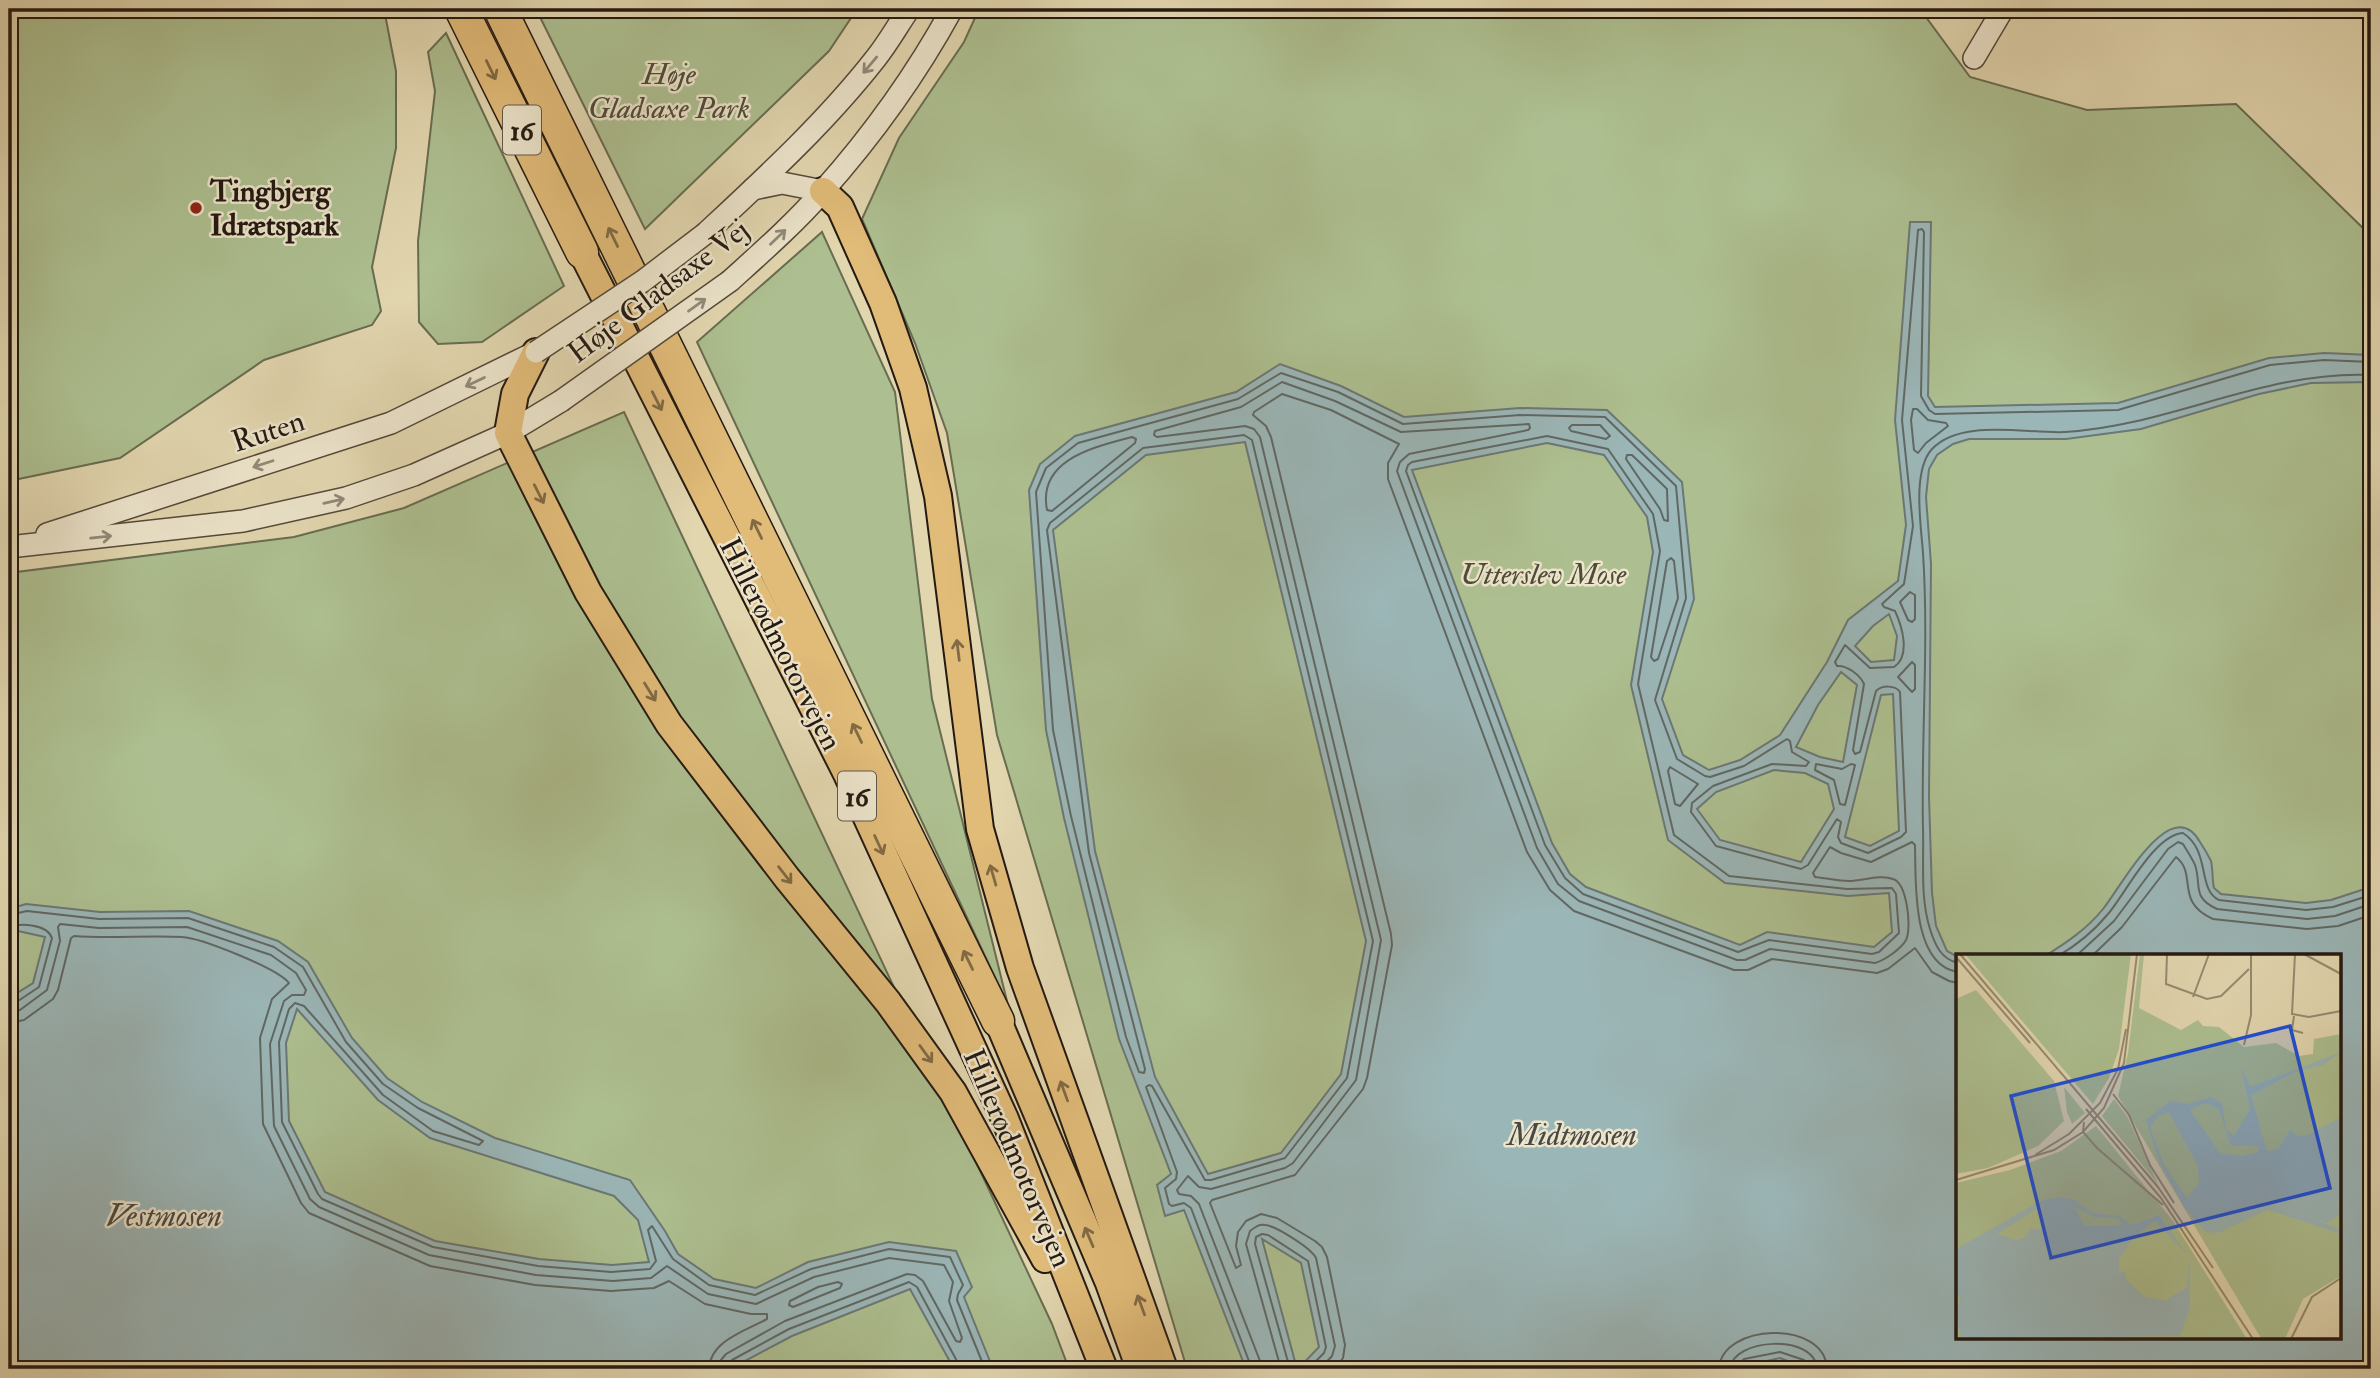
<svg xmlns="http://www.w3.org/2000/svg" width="2380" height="1378" viewBox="0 0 2380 1378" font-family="'IM FELL Double Pica',serif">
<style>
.green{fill:#adbf90;stroke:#686c51;stroke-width:2;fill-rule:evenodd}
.water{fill:#9bb6b7;stroke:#6b7875;stroke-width:2;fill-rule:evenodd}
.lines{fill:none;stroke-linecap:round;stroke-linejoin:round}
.shore{stroke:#606864;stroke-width:2}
.minor-casing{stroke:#544939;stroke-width:24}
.major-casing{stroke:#241a12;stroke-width:30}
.highway-casing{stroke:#241a12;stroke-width:35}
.minor{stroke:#ece4cb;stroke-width:21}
.major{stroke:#e1bb78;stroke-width:26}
.highway{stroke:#e1bb78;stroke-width:32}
.minor-bridge-casing{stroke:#544939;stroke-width:24;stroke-linecap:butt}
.minor-bridge{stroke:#ece4cb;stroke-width:21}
.oneway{stroke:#928978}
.oneway2{stroke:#826a45}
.poi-dot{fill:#8f2418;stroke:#ece4cb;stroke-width:2.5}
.labels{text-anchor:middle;stroke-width:5;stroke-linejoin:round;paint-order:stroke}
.shield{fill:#ece4cb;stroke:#60574a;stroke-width:2}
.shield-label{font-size:28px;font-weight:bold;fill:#241a12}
.park-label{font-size:30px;font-style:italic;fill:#4d4c38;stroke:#ece4cb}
.poi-label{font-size:30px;font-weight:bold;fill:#241a12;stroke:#ece4cb;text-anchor:start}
.street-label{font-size:30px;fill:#241a12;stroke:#ece4cb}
.water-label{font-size:32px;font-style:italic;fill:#484944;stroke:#ece4cb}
.inset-road{fill:none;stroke:#968b70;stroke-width:2}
.view{fill:#1d4ed8;fill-opacity:0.15;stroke:#1d4ed8;stroke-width:3.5}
.inset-edge{fill:none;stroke:#241a12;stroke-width:3.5}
</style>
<rect width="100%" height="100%" fill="#e2d6af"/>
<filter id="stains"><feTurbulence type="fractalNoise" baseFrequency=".00286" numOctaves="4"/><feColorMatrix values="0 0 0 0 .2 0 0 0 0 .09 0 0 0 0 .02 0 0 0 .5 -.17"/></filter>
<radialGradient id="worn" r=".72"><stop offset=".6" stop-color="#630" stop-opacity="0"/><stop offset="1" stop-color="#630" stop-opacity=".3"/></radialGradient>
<!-- green -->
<g class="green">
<path d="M 9,9 L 384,9 L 396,71 L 396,148 L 372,267 L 381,311 L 372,325 L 264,360 L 120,458 L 9,481 Z"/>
<path d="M 536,9 L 857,9 L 829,51 L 645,229 Z"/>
<path d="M 979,9 L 1920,9 L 1970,77 L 2087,110 L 2236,104 L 2371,236 L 2371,1369 L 1187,1369 L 997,735 L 947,433 L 915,343 L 862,219 L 899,138 L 964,42 ZM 1958,956 L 2340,956 L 2340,1338 L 1958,1338 Z"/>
<path d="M 446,33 L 564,286 L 482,342 L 438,344 L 419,322 L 418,241 L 435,91 L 428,52 Z"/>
<path d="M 822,232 L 895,392 L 932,699 L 1008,1005 L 697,342 Z"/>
<path d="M 624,412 L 1052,1324 L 1069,1369 L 9,1369 L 9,573 L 294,537 L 404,508 Z"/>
</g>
<!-- water -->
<g class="water">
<path d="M 1910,222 L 1931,222 L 1928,396 L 1935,407 L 2118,403 L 2269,358 L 2324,353 L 2371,355 L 2371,382 L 2311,383 L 2259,394 L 2141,429 L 2066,439 L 1969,439 L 1953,444 L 1937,455 L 1929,469 L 1926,497 L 1931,564 L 1929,797 L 1932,893 L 1936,926 L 1947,951 L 1958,957 L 1958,1338 L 2340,1338 L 2340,956 L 2045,956 C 2066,943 2087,929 2103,909 C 2121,887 2171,791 2200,842 C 2204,848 2208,855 2211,861 C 2213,870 2212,879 2214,888 L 2221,894 L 2306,903 L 2331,900 L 2371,887 L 2371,1369 L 1809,1369 L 1780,1358 L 1731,1369 L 1298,1369 L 1319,1347 L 1301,1263 L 1262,1239 L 1297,1369 L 1246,1369 L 1184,1210 L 1165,1216 L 1157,1185 L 1171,1174 L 1119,1039 L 1064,818 L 1046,730 L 1029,490 L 1040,464 L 1075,436 L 1236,392 L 1280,364 L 1341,386 L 1404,417 L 1520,408 L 1607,410 L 1682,482 L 1694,599 L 1662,699 L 1683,755 L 1709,770 L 1740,760 L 1780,735 L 1827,662 L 1848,620 L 1898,581 L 1906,525 L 1895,420 ZM 1245,442 L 1366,941 L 1341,1074 L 1281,1153 L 1208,1174 L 1155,1077 L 1095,851 L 1053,530 L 1146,455 ZM 1547,443 L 1604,455 L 1647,517 L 1653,552 L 1631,685 L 1668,840 L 1725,883 L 1848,896 L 1889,893 L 1892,932 L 1874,947 L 1767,932 L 1740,945 L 1586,887 L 1570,874 L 1552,843 L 1412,470 ZM 1889,614 L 1897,636 L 1894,660 L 1871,662 L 1855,646 L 1873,626 ZM 1841,672 L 1857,685 L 1843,762 L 1820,757 L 1796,747 L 1818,705 ZM 1893,694 L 1899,831 L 1870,846 L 1845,837 L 1881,695 ZM 1774,770 L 1805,773 L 1828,784 L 1834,809 L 1801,862 L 1720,840 L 1697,809 L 1716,792 Z"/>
<path d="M 26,904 L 100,912 L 189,911 L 278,941 L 308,962 L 352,1038 L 387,1078 L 422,1102 L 495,1138 L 630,1180 L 665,1231 L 678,1254 L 714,1279 L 756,1288 L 808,1262 L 889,1242 L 956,1251 L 972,1287 L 964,1297 L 993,1369 L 954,1369 L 910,1289 L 792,1336 L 730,1369 L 9,1369 L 9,998 L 33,983 L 45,937 L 18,931 L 9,934 L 9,909 ZM 297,1009 L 378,1100 L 430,1138 L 614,1196 L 638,1220 L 649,1262 L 612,1265 L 539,1259 L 435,1241 L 325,1192 L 289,1121 L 286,1043 Z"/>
</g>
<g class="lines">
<!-- shore -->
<g class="shore">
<path d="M 1913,409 L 1917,409 L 1928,420 L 1946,423 L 1948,426 L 1926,443 L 1918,453 L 1914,450 L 1911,420 Z"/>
<path d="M 1572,425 L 1600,425 L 1610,436 L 1606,439 L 1571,431 L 1569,428 Z"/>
<path d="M 1547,436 L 1608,449 L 1653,514 L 1660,551 L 1638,684 L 1674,835 L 1729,876 L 1847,889 L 1892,888 L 1896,894 L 1899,933 L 1879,952 L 1872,954 L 1769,940 L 1738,952 L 1583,894 L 1565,878 L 1545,845 L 1406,471 L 1408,465 L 1412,462 Z"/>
<path d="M 1132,437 L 1136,439 L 1135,443 L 1052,511 L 1047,510 C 1037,459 1095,447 1132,437 Z"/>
<path d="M 1627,455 L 1632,455 L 1667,489 L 1668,521 L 1664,520 L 1660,509 L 1626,459 Z"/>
<path d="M 1671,558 L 1674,561 L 1678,598 L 1658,659 L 1654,661 L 1651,657 L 1667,561 Z"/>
<path d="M 1910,592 L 1915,595 L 1915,619 L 1912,622 L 1908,620 L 1900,602 Z"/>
<path d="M 1912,662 L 1915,665 L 1915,689 L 1912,692 L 1898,677 Z"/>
<path d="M 1816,764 L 1842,769 L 1851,764 L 1855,765 L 1845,805 L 1840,804 L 1834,780 L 1815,770 Z"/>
<path d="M 1670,767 L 1698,784 L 1680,806 L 1675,804 L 1668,771 Z"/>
<path d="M 9,915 L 27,911 L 99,919 L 188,918 L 274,947 L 303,967 L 346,1042 L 383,1084 L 418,1108 L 483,1141 L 479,1145 L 433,1131 L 383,1095 L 304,1006 L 295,1003 L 289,1009 L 279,1042 L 282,1122 L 318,1194 L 322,1199 L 433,1247 L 538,1266 L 611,1272 L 650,1269 L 656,1261 L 648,1230 L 652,1226 L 673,1259 L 709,1285 L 755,1295 L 811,1269 L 889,1249 L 950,1257 L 963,1285 L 958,1294 L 957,1300 L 985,1369"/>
<path d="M 9,927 C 21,923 47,924 52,938 L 39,987 L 15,1003 L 9,1004"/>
<path d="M 2058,956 C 2077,945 2094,931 2108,914 C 2126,893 2154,835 2183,833 C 2211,851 2197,890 2219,900 L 2306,910 L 2333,907 L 2371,895"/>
<path d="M 2076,956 L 2114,921 L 2168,849 L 2178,842 L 2183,844 C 2187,851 2192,858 2195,865 C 2202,885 2191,897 2217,909 L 2307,919 L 2335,916 L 2371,904"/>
<path d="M 2092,956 L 2122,927 L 2176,857 C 2198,874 2174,902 2213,919 L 2307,929 L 2338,926 L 2371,915"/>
<path d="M 1958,963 C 1941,959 1935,945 1930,929 C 1920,898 1924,861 1923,828 C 1921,737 1929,644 1923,553 C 1921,525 1912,471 1932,449 C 1961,418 2027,434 2065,432 C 2170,426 2265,370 2371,375"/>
<path d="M 9,1013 L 20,1010 L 47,990 L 60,941 L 58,927 L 60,924 L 99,928 L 187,927 L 271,955 L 296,973 L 306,990 L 304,995 L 292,995 L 284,1001 L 270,1044 L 274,1126 L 310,1199 L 319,1207 L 429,1255 L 536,1275 L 613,1281 L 651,1278 L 667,1266 L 708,1294 L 756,1304 L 814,1277 L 889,1258 L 944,1265 L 953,1282 L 949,1301 L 962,1338 L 960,1342 L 956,1341 L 923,1281 L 915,1275 L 907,1274 L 785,1321 L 726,1354 L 721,1360 L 720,1369"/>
<path d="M 9,1023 L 24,1020 L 53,999 L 58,990 L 71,938 L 74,936 C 110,939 146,935 182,937 C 201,938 277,968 289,983 L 272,999 L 260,1038 L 263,1124 L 301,1203 L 309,1213 L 430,1266 L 535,1285 L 611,1291 L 654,1288 L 669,1281 L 705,1304 L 751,1314 L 767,1314 L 767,1319 C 745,1331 710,1341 709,1369"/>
<path d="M 838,1282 L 842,1284 L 840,1288 L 793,1307 L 789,1305 L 790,1301 L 818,1287 Z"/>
<path d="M 728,1369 L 732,1360 L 789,1329 L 909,1282 L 917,1287 L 958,1363 L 959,1369"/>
<path d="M 1252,1369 L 1191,1208 L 1184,1203 L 1172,1206 L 1169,1204 L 1165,1188 L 1176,1179 L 1177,1172 L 1146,1087 L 1149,1085 L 1152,1086 L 1205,1180 L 1211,1180 L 1285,1158 L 1347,1078 L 1373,941 L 1252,440 L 1244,435 L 1143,448 L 1050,523 L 1047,530 L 1089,853 L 1145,1069 L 1144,1073 L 1139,1072 L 1126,1037 L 1071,816 L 1053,730 L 1036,492 L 1046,468 L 1078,443 L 1238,399 L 1281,373 L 1338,392 L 1403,424 L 1520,415 L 1605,417 L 1676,486 L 1686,598 L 1655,700 L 1677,759 L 1705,776 L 1710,777 L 1744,766 L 1787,739 L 1790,741 L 1792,752 L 1809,762 L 1806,766 L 1772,764 L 1713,786 L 1692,803 L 1691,812 L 1716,846 L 1801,869 L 1808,865 L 1837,819 L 1841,822 L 1838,837 L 1841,843 L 1868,853 L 1901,837 L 1906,832 L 1900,692 C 1895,685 1882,685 1876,691 L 1860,752 L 1855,754 L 1853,750 L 1864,684 C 1860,675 1847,665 1837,666 L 1835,662 L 1845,645 L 1870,668 L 1894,667 C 1911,656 1902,626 1895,611 L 1884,607 L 1882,604 L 1904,584 L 1913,526 L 1902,420 L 1918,230 L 1922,229 L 1924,232 L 1921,396 L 1929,410 L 1935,414 L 2118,410 L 2270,365 L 2324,360 L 2371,362"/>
<path d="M 1261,1369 L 1260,1361 L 1199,1204 L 1191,1196 L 1179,1194 L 1177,1190 L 1188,1176 L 1199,1187 L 1211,1189 L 1285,1168 L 1293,1163 L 1356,1080 L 1381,940 L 1260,437 L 1254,429 L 1245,426 L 1157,437 L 1154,435 L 1155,431 L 1241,407 L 1282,382 L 1335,401 L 1401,432 L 1529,424 L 1530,428 L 1528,430 L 1409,454 L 1400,462 L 1397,471 L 1537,848 L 1558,884 L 1579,901 L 1737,960 L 1745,960 L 1770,949 L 1875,963 C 1885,960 1901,949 1906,940 C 1912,928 1907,883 1893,879 C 1880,874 1862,881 1849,881 C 1838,881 1826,878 1815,877 L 1813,873 L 1830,847 L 1841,853 L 1871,862 L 1912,842 L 1915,845 C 1916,880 1911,965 1958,972"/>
<path d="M 1281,1369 L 1246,1244 L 1250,1231 C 1255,1227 1259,1224 1265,1225 C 1276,1226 1311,1248 1316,1258 L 1335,1346 L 1332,1356 L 1320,1369"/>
<path d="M 1290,1369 L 1255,1244 L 1256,1237 L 1262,1234 L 1268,1235 L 1308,1261 L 1326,1347 L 1324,1353 L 1308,1369"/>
<path d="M 1335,1369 L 1343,1358 L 1345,1345 L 1327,1257 L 1322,1247 L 1315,1241 L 1277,1218 L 1261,1214 L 1246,1221 L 1238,1232 L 1236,1246 L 1241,1265 L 1236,1268 L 1210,1203 L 1212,1200 L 1295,1175 L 1363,1089 L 1367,1078 L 1392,945 L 1391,934 L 1271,437 L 1266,426 L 1253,415 L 1254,412 L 1282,394 L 1331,410 L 1399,444 L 1388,463 L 1388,479 L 1527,852 L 1550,890 L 1574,911 L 1734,970 L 1748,970 L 1772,959 L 1877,973 L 1888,969 L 1915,948 L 1932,972 L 1949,981 L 1958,983"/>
<path d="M 1719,1369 C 1721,1323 1825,1319 1827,1369"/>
<path d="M 1730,1369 C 1732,1338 1815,1333 1817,1369"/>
<path d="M 1739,1369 L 1740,1363 L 1744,1359 L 1780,1352 L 1804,1360 L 1808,1369"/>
</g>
<defs>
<g id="minor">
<path d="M 1974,58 L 2003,9"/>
<path d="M 753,189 L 782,183 L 823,191"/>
<path d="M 706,233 C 765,178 826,122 876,58 C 888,43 898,25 909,9"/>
<path d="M 730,281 C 762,252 794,224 822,192 C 871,137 917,73 952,9"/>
<path d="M 47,534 L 391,423 L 536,352"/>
<path d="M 9,547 L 243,521 L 346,498 L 414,475 L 508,433 L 561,401"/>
</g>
<g id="major">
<path d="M 823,191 L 840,207 L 883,303 L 913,388 L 938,496 L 980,829 L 1020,968 L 1164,1369"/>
<path d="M 582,252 L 847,774 L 1005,1119 L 1104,1369"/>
<path d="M 536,352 L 515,394 L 508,433 L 588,592 L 669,724 L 787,878 L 888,1002 L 953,1092 L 1045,1259"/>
<path d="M 998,1021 L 1109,1283 L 1140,1369"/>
</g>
<g id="highway">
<path d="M 461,9 L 582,252"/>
<path d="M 500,9 L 998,1021"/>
</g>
</defs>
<!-- minor casing -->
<use href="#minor" class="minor-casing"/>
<!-- major casing -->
<use href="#major" class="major-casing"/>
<!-- highway casing -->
<use href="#highway" class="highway-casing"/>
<!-- minor -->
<use href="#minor" class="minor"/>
<!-- major -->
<use href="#major" class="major"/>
<!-- highway -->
<use href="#highway" class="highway"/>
<defs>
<g id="minor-bridge">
<path d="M 536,352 L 643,281 L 706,233"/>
<path d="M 561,401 L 730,281"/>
</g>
</defs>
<!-- minor-bridge casing -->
<use href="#minor-bridge" class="minor-bridge-casing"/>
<!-- minor-bridge -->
<use href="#minor-bridge" class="minor-bridge"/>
</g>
<!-- one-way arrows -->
<defs><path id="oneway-shaft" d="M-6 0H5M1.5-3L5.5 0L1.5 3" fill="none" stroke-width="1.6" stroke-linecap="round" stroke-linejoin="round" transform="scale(1.75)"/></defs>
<g class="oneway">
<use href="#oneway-shaft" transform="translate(870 65) rotate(130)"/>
<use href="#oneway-shaft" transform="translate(778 237) rotate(-44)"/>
<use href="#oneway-shaft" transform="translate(697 305) rotate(-36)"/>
<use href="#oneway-shaft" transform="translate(475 382) rotate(154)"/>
<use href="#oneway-shaft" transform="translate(263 464) rotate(162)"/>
<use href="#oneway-shaft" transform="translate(334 501) rotate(-13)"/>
<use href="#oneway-shaft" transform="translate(101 537) rotate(-6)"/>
</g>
<g class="oneway2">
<use href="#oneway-shaft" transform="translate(491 70) rotate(64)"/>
<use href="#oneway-shaft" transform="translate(613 237) rotate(-116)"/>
<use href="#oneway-shaft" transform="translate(657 401) rotate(63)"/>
<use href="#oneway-shaft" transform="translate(539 494) rotate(63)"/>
<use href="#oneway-shaft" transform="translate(757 529) rotate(-116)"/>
<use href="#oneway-shaft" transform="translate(958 650) rotate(-97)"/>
<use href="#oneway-shaft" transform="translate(650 692) rotate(58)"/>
<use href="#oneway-shaft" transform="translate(857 733) rotate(-116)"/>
<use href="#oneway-shaft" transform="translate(879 845) rotate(65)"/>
<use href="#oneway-shaft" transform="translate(785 875) rotate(52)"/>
<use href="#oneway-shaft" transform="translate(993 875) rotate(-106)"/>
<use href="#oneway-shaft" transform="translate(968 960) rotate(-116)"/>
<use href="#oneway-shaft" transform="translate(926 1054) rotate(54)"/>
<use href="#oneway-shaft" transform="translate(1064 1091) rotate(-110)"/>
<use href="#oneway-shaft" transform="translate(1089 1237) rotate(-113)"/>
<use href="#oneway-shaft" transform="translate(1141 1305) rotate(-110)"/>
</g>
<!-- markers -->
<circle class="poi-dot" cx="196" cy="208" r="7"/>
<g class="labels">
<!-- shield labels -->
<g class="shield">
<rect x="503" y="105.5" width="38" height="49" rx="5"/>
<rect x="838" y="771.5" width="38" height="49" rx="5"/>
</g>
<g class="shield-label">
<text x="522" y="140">16</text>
<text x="857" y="806">16</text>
</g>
<!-- park labels -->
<g class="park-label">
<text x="669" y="84">Høje<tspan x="669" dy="34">Gladsaxe Park</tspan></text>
<text x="1543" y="584">Utterslev Mose</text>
</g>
<!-- poi labels -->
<g class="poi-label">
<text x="210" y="201">Tingbjerg<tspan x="210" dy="34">Idrætspark</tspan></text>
</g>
<!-- street labels -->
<g class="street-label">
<text transform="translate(658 291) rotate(-37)" y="10">Høje Gladsaxe Vej</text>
<text transform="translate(268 431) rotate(-18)" y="10">Ruten</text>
<text transform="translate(781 644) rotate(63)" y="10">Hillerødmotorvejen</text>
<text transform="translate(1018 1158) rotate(67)" y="10">Hillerødmotorvejen</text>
</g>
<!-- water labels -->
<g class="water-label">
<text x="1572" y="1145">Midtmosen</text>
<text x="164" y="1226">Vestmosen</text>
</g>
</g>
<!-- overview -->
<g transform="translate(1956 954)">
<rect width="385" height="385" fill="#e2d6af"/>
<path d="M 9,0 L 175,0 L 163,95 L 153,124 L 137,150 ZM 184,0 L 188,0 L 183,54 L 225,76 L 242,66 L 247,72 L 263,73 L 288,93 L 320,89 L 343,102 L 357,100 L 358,85 L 385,80 L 385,322 L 347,345 L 329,385 L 306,385 L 300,376 L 162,142 L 172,99 ZM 20,36 L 98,127 L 108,167 L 82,192 L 32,214 L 0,220 L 0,45 ZM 108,133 L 129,159 L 116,170 L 111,158 ZM 158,145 L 171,162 L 202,230 L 146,162 ZM 140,172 L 217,267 L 291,385 L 0,385 L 0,229 L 54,216 L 105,197 Z" fill="#adbf90"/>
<path d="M 385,98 L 367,111 L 337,119 L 295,141 L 311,197 L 322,195 L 334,176 L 341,182 L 352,181 L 385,163 L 385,248 L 381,249 L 385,260 L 371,269 L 354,263 L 385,276 L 385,280 L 312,256 L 262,279 L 249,278 L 227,251 L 203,207 L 190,166 L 215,147 L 232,150 L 255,143 L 266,149 L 270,175 L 278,182 L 294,155 L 285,112 L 294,133 ZM 249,149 L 263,155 L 275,192 L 302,192 L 302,198 L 286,202 L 264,199 L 234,156 ZM 213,158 L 242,213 L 243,229 L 231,244 L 208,210 L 194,173 L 202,162 ZM 103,243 L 119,246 L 136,259 L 163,262 L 176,271 L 203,261 L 231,300 L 199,267 L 179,282 L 163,305 L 163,319 L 169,317 L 171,327 L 188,342 L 209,347 L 231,333 L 233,305 L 234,353 L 224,382 L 6,385 L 0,363 L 4,344 L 0,340 L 0,295 L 84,247 ZM 87,251 L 83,262 L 86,276 L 74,274 L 70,283 L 60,286 L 41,280 ZM 119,253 L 138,263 L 162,264 L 167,271 L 128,272 Z" fill="#9bb6b7" fill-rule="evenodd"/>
<path class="inset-road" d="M 4,0 L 202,233M 211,0 L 210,30 L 251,45 L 265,42 L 293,15M 339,0 L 336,60 L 353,63 L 385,57M 348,0 L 385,20M 0,3 L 74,89M 237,43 L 253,0M 338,62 L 336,76 L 347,79M 288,91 L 295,61 L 295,0M 157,140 L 173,161 L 194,211 L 218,249M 130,155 L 205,244 L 297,385M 128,168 L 127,178 L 141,194 L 207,251M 79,201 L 113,180 L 144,149 L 162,115 L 170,75M 0,226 L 98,196 L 127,178 L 148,154 L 168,109 L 181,0M 202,233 L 257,314M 335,385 L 356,343 L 385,324"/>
<path class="view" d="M 334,72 L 374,234 L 95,304 L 55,142 Z"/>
<rect width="385" height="385" class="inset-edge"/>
</g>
<!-- margin -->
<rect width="2380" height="1378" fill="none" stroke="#e2d6af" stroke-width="35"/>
<rect x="10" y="10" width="2359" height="1357" fill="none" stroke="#241a12" stroke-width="3.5"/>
<rect x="18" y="18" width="2345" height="1343" fill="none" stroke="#241a12" stroke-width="2"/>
<rect width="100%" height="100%" filter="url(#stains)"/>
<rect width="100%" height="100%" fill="url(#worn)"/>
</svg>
